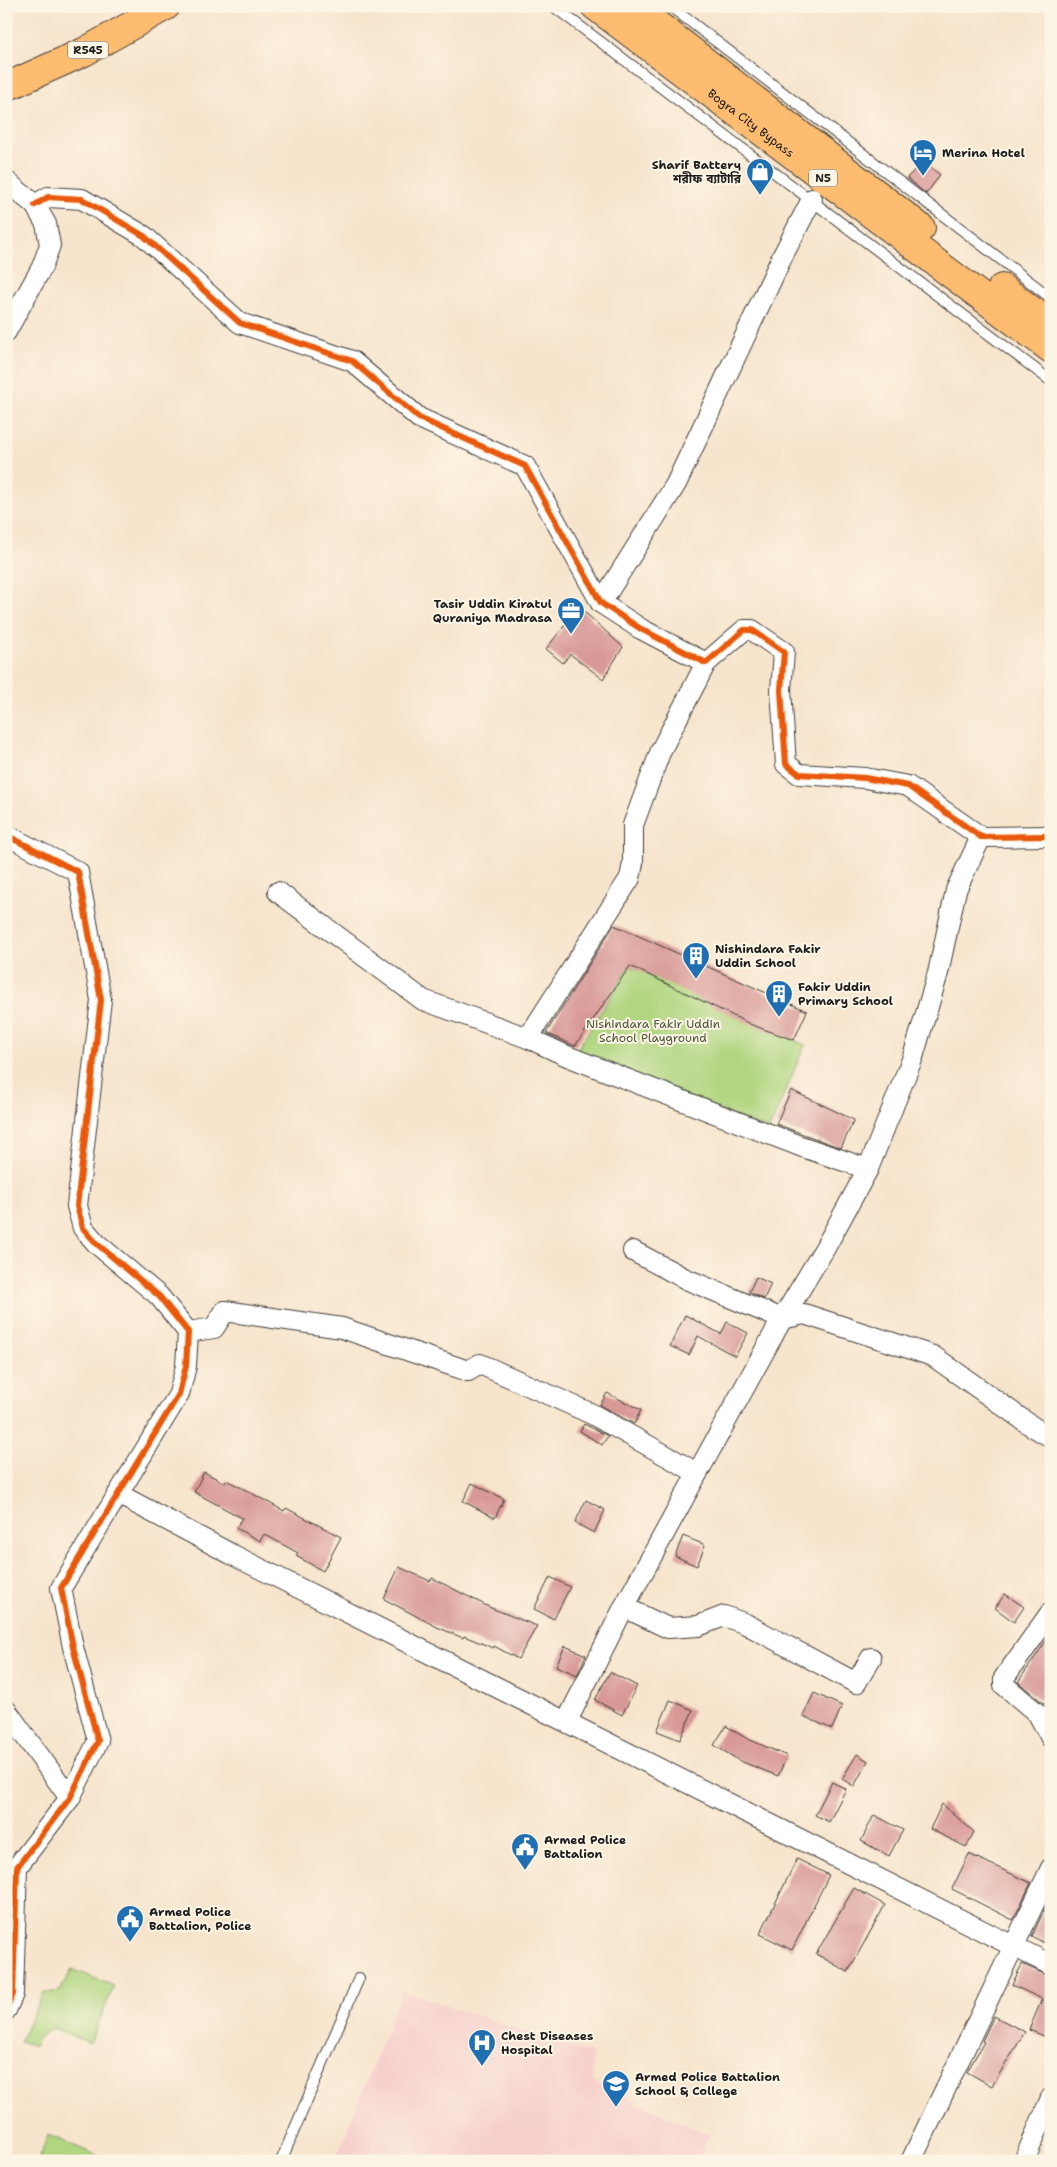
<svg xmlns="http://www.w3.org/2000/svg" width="1057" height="2167" viewBox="0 0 1057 2167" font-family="'Shantell Sans','Noto Sans Bengali',sans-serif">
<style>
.built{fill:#f7d0cc}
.green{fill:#b1d680;stroke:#66794e}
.building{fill:#d89896}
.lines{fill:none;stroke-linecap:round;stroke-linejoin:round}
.lane-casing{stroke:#3d3a36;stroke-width:12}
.street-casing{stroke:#3d3a36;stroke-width:22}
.primary-casing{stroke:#3d3a36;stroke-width:30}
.highway-casing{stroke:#3d3a36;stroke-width:30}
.lane{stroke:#fff;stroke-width:10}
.street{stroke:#fff;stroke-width:20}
.primary{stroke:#fdbc70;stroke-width:28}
.highway{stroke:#fdbc70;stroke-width:28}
.cycleway-casing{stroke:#fcf5e5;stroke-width:9}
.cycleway{stroke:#e8590c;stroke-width:6}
.labels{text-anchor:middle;stroke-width:4;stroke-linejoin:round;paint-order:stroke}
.shield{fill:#fcf5e5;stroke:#5f5d58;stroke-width:1}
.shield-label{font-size:11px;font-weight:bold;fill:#1c1c1c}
.street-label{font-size:12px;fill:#1c1c1c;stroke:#fcf5e5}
.poi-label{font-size:12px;font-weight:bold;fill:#1c1c1c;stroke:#fcf5e5;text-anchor:start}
.park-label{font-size:12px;fill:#49543a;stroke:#fcf5e5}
</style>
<rect width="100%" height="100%" fill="#fcf5e5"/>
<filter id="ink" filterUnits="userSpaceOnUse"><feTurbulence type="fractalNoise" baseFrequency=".02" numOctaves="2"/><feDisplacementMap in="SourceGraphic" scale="10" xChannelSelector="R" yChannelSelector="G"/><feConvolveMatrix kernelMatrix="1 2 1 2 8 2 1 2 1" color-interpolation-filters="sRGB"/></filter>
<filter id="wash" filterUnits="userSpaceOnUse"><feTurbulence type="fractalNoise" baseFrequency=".0096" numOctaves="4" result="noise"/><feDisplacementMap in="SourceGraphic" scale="20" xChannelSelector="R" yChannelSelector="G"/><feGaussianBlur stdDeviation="1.12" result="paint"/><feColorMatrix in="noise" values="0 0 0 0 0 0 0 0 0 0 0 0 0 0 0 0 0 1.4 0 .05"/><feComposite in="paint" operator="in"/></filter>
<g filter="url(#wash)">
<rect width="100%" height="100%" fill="#f7e4cc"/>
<!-- built -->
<path class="built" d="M 402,1990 L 592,2054 L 593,2081 L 709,2135 L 696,2161 L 335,2161 Z"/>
<!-- green -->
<g class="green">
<path d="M 630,966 L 805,1045 L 769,1130 L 574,1054 Z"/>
<path d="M 72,1969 L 114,1986 L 90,2043 L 53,2028 L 39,2037 L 35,2046 L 20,2041 L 44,1993 L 60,1991 Z"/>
<path d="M 48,2135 L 111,2161 L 38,2161 Z"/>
</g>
<g id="blocks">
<!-- building -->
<g class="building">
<path d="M 923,161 L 940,175 L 926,194 L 907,178 Z"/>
<path d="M 579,607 L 623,647 L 603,679 L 570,654 L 563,663 L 546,649 Z"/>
<path d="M 614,925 L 807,1011 L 794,1040 L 752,1025 L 630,966 L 575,1046 L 546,1033 Z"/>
<path d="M 791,1090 L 854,1120 L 841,1148 L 776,1124 Z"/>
<path d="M 756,1277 L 771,1284 L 764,1299 L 749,1292 Z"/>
<path d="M 685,1315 L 721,1334 L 727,1322 L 748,1333 L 735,1356 L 698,1336 L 689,1355 L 670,1346 Z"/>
<path d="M 607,1393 L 641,1410 L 634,1424 L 600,1405 Z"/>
<path d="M 584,1424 L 608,1436 L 602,1445 L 580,1431 Z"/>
<path d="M 204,1472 L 225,1483 L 226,1480 L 244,1489 L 284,1511 L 286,1508 L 341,1537 L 323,1571 L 296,1556 L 298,1553 L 264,1534 L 260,1541 L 236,1528 L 242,1518 L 194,1492 Z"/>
<path d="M 472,1483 L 504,1499 L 495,1518 L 463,1501 Z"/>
<path d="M 586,1500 L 605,1510 L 594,1533 L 575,1523 Z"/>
<path d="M 683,1536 L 705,1545 L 697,1566 L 675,1556 Z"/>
<path d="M 399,1567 L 430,1581 L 432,1578 L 491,1608 L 537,1626 L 518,1659 L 494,1646 L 493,1648 L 464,1636 L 463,1638 L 437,1627 L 384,1599 Z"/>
<path d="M 550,1577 L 570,1587 L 554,1619 L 534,1609 Z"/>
<path d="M 1005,1594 L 1024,1607 L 1014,1622 L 995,1608 Z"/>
<path d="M 1051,1634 L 1051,1696 L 1046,1705 L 1018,1682 Z"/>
<path d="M 565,1646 L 586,1655 L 577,1675 L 556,1666 Z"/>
<path d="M 610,1672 L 637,1686 L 622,1715 L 595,1700 Z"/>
<path d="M 814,1693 L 842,1706 L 832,1729 L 803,1716 Z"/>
<path d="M 670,1700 L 693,1710 L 680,1740 L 657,1731 Z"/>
<path d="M 726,1726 L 746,1738 L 787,1756 L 778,1776 L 740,1761 L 714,1745 Z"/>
<path d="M 857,1754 L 868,1761 L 854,1786 L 842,1779 Z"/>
<path d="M 832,1782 L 846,1789 L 829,1822 L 815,1815 Z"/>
<path d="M 942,1804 L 974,1832 L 966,1847 L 930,1829 Z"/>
<path d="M 874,1815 L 903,1830 L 889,1856 L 861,1841 Z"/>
<path d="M 969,1854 L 1031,1883 L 1013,1920 L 952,1889 Z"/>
<path d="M 797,1859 L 829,1875 L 792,1950 L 760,1934 Z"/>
<path d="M 854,1888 L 885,1905 L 848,1972 L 816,1954 Z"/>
<path d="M 1051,1896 L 1051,1947 L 1032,1936 Z"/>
<path d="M 1022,1964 L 1051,1977 L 1051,2039 L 1029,2030 L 1042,1999 L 1012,1985 Z"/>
<path d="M 994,2016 L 1025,2032 L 992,2086 L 967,2072 L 984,2042 L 982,2041 Z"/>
</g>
</g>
</g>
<g filter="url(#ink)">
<use href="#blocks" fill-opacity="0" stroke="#3d3a36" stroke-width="1"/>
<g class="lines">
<defs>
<g id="lane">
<path d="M 553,6 L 1051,381"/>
<path d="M 670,6 L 1051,298"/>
<path d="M 281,2161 L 359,1978"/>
</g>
<g id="street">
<path d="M 6,181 L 35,205 L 46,224 L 50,245 L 42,267 L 6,332"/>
<path d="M 35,205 L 48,197 L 82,199 L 144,236 L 240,323 L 352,361 L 419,418 L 525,466 L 601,603 L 641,629 L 706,663 L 744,630 L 752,630 L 784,652 L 781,690 L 786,764 L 799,774 L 865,778 L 908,786 L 981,837 L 1051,836"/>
<path d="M 601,603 L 676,484 L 783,255 L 812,199"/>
<path d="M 6,835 L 78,872 L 101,1000 L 77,1206 L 83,1228 L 97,1244 L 159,1296 L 188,1332 L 186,1366 L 179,1394 L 61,1588 L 73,1647 L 98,1741 L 70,1798 L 17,1867 L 13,1994 L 6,2010"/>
<path d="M 278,892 L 423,1000 L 528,1038 L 567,1056 L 800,1146 L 868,1169"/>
<path d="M 528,1038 L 630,878 L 633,863 L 633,825 L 661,750 L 706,663"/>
<path d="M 633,1251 L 686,1279 L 782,1319 L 804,1314 L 933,1356 L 1033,1427 L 1051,1437"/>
<path d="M 188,1332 L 214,1328 L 225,1311 L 342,1328 L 468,1371 L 480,1364 L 592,1414 L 697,1473"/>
<path d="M 118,1494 L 231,1554 L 1051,1965"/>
<path d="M 624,1607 L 668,1628 L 698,1626 L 724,1616 L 746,1624 L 856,1683 L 871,1658"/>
<path d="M 1051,1612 L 1004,1678 L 1004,1685 L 1038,1714 L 1051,1738"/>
<path d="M 6,1710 L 70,1798"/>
<path d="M 567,1721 L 624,1607 L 782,1319 L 825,1248 L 868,1169 L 913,1057 L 938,973 L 956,890 L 981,837"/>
<path d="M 911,2161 L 1051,1868"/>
<path d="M 1024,2161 L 1051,2098"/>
</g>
<path id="primary" d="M 6,87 L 84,52 L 166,6"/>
<g id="highway">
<path id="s1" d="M 595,6 L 1051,349"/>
<path d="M 633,6 L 921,228"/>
<path d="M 1002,288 L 1051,325"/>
</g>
</defs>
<!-- lane casing -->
<use href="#lane" class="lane-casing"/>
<!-- street casing -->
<use href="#street" class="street-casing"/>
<!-- primary casing -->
<use href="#primary" class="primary-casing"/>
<!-- highway casing -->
<use href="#highway" class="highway-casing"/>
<!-- lane -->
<use href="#lane" class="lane"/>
<!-- street -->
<use href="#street" class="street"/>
<!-- primary -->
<use href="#primary" class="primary"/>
<!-- highway -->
<use href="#highway" class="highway"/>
<defs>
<g id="cycleway">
<path d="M 35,205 L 48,197 L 82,199 L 144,236 L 240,323 L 352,361 L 419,418 L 525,466 L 601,603 L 641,629 L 706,663 L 744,630 L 752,630 L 784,652 L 781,690 L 786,764 L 799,774 L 865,778 L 908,786 L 981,837 L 1051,836"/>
<path d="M 6,835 L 78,872 L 101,1000 L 77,1206 L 83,1228 L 97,1244 L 159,1296 L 188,1332 L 186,1366 L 179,1394 L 61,1588 L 73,1647 L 98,1741 L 70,1798 L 17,1867 L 13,1994 L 6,2010"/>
</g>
</defs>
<!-- cycleway casing -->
<use href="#cycleway" class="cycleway-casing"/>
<!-- cycleway -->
<use href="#cycleway" class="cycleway"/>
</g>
</g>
<!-- icons -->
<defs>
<symbol id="hotel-pin" viewBox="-11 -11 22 30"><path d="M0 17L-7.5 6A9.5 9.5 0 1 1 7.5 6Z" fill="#1f6fb2" stroke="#fcf5e5"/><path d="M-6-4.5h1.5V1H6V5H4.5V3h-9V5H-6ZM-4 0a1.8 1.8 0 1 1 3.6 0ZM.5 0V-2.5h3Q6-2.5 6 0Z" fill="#fff"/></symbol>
<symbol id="shop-pin" viewBox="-11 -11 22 30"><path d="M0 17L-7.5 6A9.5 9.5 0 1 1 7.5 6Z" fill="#1f6fb2" stroke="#fcf5e5"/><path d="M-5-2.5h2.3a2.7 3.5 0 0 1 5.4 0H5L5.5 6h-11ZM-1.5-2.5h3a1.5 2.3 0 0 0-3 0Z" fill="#fff"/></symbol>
<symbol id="office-pin" viewBox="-11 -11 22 30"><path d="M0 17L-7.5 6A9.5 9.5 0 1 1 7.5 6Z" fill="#1f6fb2" stroke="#fcf5e5"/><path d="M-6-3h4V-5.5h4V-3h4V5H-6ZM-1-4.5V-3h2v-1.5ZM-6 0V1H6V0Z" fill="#fff"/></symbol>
<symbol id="building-pin" viewBox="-11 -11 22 30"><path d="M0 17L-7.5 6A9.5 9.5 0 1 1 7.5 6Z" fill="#1f6fb2" stroke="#fcf5e5"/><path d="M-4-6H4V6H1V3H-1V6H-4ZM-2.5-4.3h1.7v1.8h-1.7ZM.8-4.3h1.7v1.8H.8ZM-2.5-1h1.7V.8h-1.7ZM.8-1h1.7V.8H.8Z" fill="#fff"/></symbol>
<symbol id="civic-pin" viewBox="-11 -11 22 30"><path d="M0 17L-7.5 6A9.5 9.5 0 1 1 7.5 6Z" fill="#1f6fb2" stroke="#fcf5e5"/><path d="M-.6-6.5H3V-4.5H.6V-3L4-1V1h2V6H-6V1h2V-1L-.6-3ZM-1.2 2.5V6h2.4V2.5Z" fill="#fff"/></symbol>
<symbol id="hospital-pin" viewBox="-11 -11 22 30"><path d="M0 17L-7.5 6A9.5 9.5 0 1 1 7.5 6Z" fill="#1f6fb2" stroke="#fcf5e5"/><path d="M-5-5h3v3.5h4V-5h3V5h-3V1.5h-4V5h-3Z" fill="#fff"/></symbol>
<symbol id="school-pin" viewBox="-11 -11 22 30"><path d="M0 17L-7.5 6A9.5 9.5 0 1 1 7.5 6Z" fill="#1f6fb2" stroke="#fcf5e5"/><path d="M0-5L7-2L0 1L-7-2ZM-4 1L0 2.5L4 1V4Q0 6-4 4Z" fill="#fff"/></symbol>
</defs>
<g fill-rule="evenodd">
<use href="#hotel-pin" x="907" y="137" width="32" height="43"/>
<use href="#shop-pin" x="744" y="156" width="32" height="43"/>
<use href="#office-pin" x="555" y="595" width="32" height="43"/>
<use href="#building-pin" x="680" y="940" width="32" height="43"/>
<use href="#building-pin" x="763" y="978" width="32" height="43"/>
<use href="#civic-pin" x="509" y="1831" width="32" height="43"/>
<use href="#civic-pin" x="114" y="1903" width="32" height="43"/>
<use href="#hospital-pin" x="466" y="2027" width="32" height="43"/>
<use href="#school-pin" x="600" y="2068" width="32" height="43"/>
</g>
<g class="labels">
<!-- shield labels -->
<g class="shield">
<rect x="68" y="41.5" width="40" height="17" rx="4"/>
<rect x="809" y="169.5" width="28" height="17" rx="4"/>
</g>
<g class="shield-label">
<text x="88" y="54">R545</text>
<text x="823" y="182">N5</text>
</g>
<!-- street labels -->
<g class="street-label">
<text dy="4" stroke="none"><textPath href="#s1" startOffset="195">Bogra City Bypass</textPath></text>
</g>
<!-- poi labels -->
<g class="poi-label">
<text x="942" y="157">Merina Hotel</text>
<text x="741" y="169" text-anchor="end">Sharif Battery<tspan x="741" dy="14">শরীফ ব্যাটারি</tspan></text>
<text x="552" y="608" text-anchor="end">Tasir Uddin Kiratul<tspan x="552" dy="14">Quraniya Madrasa</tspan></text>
<text x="715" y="953">Nishindara Fakir<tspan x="715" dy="14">Uddin School</tspan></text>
<text x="798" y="991">Fakir Uddin<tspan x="798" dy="14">Primary School</tspan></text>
<text x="544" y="1844">Armed Police<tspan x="544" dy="14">Battalion</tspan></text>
<text x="149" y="1916">Armed Police<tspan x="149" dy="14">Battalion, Police</tspan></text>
<text x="501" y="2040">Chest Diseases<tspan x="501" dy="14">Hospital</tspan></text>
<text x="635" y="2081">Armed Police Battalion<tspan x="635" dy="14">School &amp; College</tspan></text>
</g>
<!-- park labels -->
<g class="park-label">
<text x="653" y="1028">Nishindara Fakir Uddin<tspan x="653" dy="14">School Playground</tspan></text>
</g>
</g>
<!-- margin -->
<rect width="1057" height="2167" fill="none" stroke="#fcf5e5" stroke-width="25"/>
</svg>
